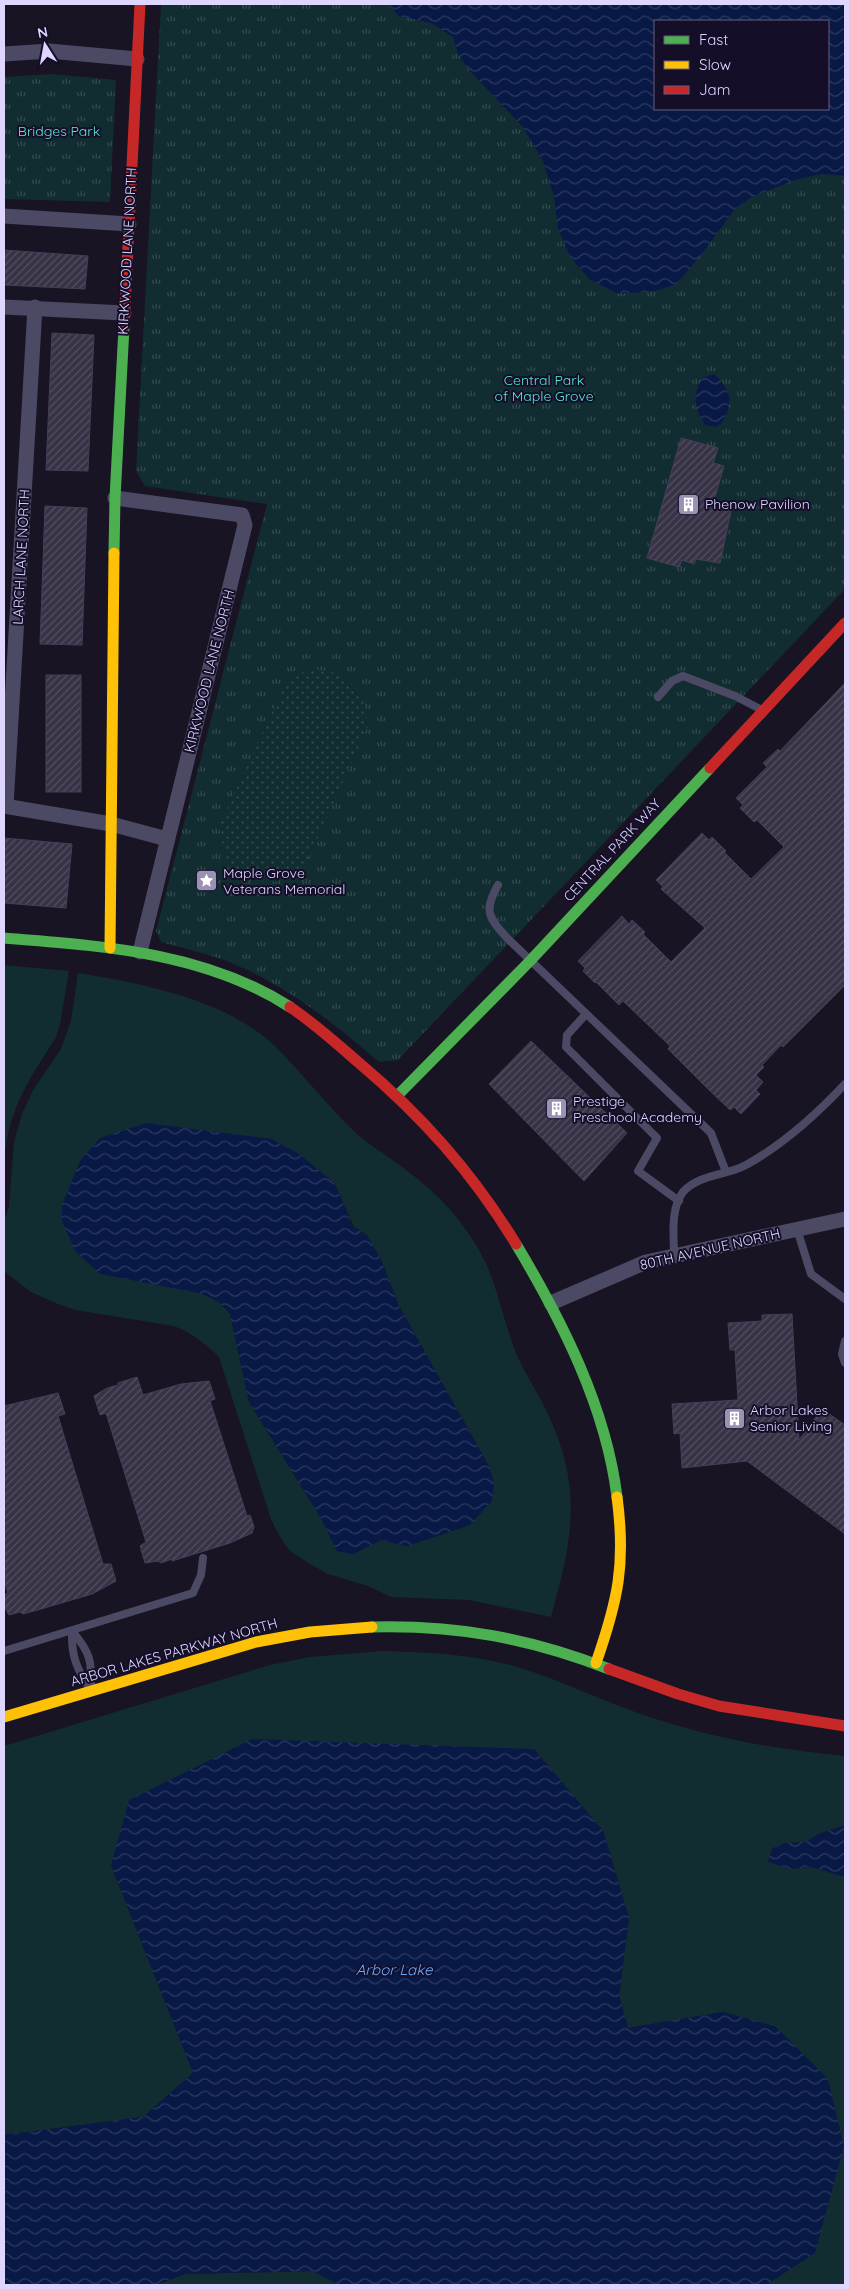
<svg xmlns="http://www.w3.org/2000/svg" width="849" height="2289" viewBox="0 0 849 2289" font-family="Quicksand,sans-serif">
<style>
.grass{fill:#122d31;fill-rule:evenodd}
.park{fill:url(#park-tufts);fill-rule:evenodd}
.garden{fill:url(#garden-dots)}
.water{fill:url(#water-waves);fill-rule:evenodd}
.building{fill:url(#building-hatch);stroke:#453f57}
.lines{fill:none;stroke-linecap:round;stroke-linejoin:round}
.lane{stroke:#4c4964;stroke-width:8}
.street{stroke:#4c4964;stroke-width:15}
.fast{stroke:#4caf50;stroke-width:11}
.slow{stroke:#ffc107;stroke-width:11}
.jam{stroke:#c62828;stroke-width:11}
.labels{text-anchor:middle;stroke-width:4;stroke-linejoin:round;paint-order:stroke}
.park-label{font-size:14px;fill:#58e8d1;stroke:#150e29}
.street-label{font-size:14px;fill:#ded6ff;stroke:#150e29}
.poi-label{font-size:14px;fill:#ded6ff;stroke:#150e29;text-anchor:start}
.water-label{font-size:15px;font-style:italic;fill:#64a9ff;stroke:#150e29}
</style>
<defs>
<pattern id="park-tufts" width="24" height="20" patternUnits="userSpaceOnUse" patternTransform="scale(1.25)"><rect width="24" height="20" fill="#122d31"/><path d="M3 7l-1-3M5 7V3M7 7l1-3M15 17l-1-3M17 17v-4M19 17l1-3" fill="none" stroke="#344b50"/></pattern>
<pattern id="garden-dots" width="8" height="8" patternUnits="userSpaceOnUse" patternTransform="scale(1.25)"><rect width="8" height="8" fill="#122d31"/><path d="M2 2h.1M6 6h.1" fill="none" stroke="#344b50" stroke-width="1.8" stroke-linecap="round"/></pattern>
<pattern id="water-waves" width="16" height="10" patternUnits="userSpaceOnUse" patternTransform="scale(1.25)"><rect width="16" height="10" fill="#091946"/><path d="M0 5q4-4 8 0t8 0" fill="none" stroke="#2c3a62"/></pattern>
<pattern id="building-hatch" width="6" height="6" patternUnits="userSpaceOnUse" patternTransform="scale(1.25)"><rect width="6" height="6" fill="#373245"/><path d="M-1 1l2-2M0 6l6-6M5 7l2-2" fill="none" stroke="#544f61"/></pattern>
</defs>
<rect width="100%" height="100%" fill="#181423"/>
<!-- grass -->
<g class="grass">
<path d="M 4,965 L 69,971 L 60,1025 L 56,1037 C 27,1083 5,1114 4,1170 Z"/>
<path d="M 78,973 C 145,984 230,1000 279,1050 C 305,1077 328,1106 355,1132 C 366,1143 379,1150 391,1159 C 415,1176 439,1195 457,1218 C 469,1233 481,1251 488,1268 C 499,1295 505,1325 516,1353 C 526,1376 541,1397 551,1421 C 583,1493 571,1544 551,1617 L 469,1600 L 391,1597 L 368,1586 L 328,1574 L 310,1564 L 290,1551 L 280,1537 L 271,1519 L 219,1357 C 205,1343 192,1333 174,1326 L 76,1310 L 58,1304 L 31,1292 L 4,1271 L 4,1221 L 9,1207 L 14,1142 L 22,1114 L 33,1090 L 61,1049 L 71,1021 ZM 299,1154 L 335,1184 L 354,1227 L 367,1235 L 382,1262 L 399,1306 L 490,1468 L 470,1525 L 407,1546 L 381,1540 L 353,1554 L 337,1551 L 322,1520 L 249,1402 L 230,1314 L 219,1302 L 203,1294 Z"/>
<path d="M 382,1651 C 425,1652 472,1654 514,1666 C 562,1680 607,1704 656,1719 C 717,1739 781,1750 845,1756 L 845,1825 L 819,1834 L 806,1842 L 781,1846 L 768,1861 L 790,1869 L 812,1867 L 845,1877 L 845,2285 L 766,2285 L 815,2252 L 776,2027 L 723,2012 L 628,2028 L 619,1996 L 629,1918 L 603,1831 L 534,1749 L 111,1865 L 193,2073 L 143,2117 L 4,2135 L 4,1746 L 270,1665 L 310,1657 Z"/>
<path d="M 313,2271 L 339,2285 L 156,2285 L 185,2274 Z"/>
</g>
<!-- park -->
<g class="park">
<path d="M 161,4 L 845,4 L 845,589 L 398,1060 L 379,1062 C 333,1022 282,982 224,960 C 204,953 182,948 161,942 L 156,931 L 267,504 L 145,486 L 136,471 ZM 655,21 L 828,21 L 828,109 L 655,109 Z"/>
<path d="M 51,74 L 116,80 L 110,202 L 4,199 L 4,77 Z"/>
</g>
<!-- garden -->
<path class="garden" d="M 312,669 C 351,672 365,688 368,726 L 303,871 L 276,882 L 260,882 L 232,869 L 224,853 L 219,826 L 283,689 L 294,676 Z"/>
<!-- water -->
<g class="water">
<path d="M 388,4 L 845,4 L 845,176 L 822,174 L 795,180 L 752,197 L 734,210 L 708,246 L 677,284 L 655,291 L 618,294 L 589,279 L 570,257 L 558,228 L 554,197 L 543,161 L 522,126 L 468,69 L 458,54 L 453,37 L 431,23 L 399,16 ZM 655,21 L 828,21 L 828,109 L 655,109 Z"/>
<path d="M 714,374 C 733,390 735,410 717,427 L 705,425 C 694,407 692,397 702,378 Z"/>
<path d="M 146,1123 L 272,1139 L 299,1154 L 335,1184 L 353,1227 L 367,1235 L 382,1262 L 399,1306 L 490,1468 L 494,1484 L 492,1501 L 470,1525 L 407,1546 L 381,1540 L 353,1554 L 337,1551 L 322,1520 L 249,1402 L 230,1314 L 219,1302 L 203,1294 L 100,1274 L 75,1251 L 62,1221 L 62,1205 L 80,1161 L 100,1138 Z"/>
<path d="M 252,1739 L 534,1749 L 603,1831 L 629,1918 L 619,1996 L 628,2028 L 723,2012 L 776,2027 L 828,2079 L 844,2146 L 815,2253 L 766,2285 L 339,2285 L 313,2271 L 185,2274 L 156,2285 L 4,2285 L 4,2135 L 143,2117 L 193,2073 L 111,1865 L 129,1800 Z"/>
<path d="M 845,1825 L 845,1877 L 812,1867 L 790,1869 L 768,1862 L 772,1848 L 786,1843 L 806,1842 L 819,1834 Z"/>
</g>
<!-- building -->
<g class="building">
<path d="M 4,250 L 88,256 L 85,289 L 4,285 Z"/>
<path d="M 52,333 L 94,335 L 88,471 L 46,470 Z"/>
<path d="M 681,438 L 718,448 L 713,463 L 724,466 L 712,507 L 731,511 L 720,563 L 696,559 L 694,564 L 682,560 L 679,567 L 647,558 Z"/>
<path d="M 45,506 L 87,508 L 82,645 L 40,644 Z"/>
<rect x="46" y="675" width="35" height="117"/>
<path d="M 845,683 L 845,985 L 783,1047 L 781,1045 L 762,1065 L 764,1067 L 756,1075 L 763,1082 L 756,1090 L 760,1094 L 741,1114 L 734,1107 L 730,1110 L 706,1087 L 668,1049 L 670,1046 L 623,1001 L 619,1005 L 596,982 L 595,983 L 583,971 L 585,968 L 578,961 L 622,916 L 629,924 L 632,920 L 645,932 L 643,934 L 671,962 L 705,928 L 661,889 L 663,887 L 656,880 L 702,833 L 709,840 L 712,837 L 726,851 L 724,852 L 751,879 L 784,847 L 757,820 L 754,822 L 740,808 L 743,805 L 736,798 L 767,767 L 763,763 L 778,749 L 780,751 Z"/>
<path d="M 4,838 L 72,844 L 66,908 L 4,903 Z"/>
<path d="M 531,1041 L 627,1133 L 584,1181 L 489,1084 Z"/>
<path d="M 792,1314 L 799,1440 L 822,1409 L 845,1425 L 845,1534 L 747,1461 L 682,1468 L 680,1433 L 674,1434 L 672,1404 L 738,1400 L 735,1350 L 730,1350 L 728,1323 L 762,1321 L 762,1315 Z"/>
<path d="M 137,1377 L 143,1395 L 181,1384 L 209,1381 L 215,1399 L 210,1401 L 247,1516 L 250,1515 L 254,1527 L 252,1533 L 230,1543 L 172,1561 L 172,1559 L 161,1563 L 158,1561 L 145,1563 L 140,1546 L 146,1542 L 106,1413 L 100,1415 L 94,1396 L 107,1388 L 118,1385 L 118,1383 Z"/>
<path d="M 58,1393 L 65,1414 L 58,1416 L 103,1564 L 111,1564 L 116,1581 L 92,1594 L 34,1611 L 23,1614 L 20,1612 L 9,1615 L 4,1606 L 4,1595 L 8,1593 L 4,1580 L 4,1406 Z"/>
</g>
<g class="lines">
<!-- lane -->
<g class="lane">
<path d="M 658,697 L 672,681 L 683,676 L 735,696 L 762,710"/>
<path d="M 498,885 C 483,911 489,918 507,938 L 711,1133 L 726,1172"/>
<path d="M 586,1014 L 567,1035 L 566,1047 L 657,1138 L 638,1171 L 679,1201"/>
<path d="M 797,1229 L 811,1274 L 845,1299"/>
<path d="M 674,1255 C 674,1236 670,1209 683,1192 C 699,1174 726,1176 746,1165 C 784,1144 815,1116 845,1084"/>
<path d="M 845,1341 L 842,1354 L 845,1363"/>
<path d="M 72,1631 C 91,1653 92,1662 91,1691 C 77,1669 71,1657 72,1631 Z"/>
<path d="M 4,1651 L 193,1593 L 201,1575 L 203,1558"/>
</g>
<!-- street -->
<g class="street">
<path d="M 4,54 L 49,51 L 137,59"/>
<path d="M 4,216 L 129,224"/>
<path d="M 4,307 L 124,313"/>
<path d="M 115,498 L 242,515 L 245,525 L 140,952"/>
<path d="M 4,806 L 111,824 L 167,839"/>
<path d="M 6,806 L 35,307"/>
<path d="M 551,1303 L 646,1262 L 845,1219"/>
</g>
<!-- fast -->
<g class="fast">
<path d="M 114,553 L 115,498 L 124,327"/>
<path d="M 4,938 C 103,946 204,952 290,1007"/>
<path d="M 397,1096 L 530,961 L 710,768"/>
<path d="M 516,1244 C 562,1321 606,1407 617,1497"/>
<path d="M 372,1627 C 458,1625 529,1638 609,1669"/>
</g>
<!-- slow -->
<g class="slow">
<path d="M 110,948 L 114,553"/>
<path d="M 596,1663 C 618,1600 626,1564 617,1497"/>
<path d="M 4,1717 L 256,1642 L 310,1632 L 372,1627"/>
</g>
<!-- jam -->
<g class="jam">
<path d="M 124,327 L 140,4"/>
<path d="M 710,768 L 845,623"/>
<path d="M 290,1007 C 314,1023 336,1043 358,1062 C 422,1116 472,1172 516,1244"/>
<path d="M 609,1669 L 678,1694 L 719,1706 L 845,1726"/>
</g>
</g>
<!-- icons -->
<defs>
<symbol id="building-square" viewBox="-11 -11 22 22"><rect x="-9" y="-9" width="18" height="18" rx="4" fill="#9992b2" stroke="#150e29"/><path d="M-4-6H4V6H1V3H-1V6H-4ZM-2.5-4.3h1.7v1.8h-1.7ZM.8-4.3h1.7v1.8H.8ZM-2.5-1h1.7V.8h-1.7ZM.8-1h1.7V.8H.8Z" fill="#fff"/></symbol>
<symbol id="sight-square" viewBox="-11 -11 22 22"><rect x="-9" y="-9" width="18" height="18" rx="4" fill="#9992b2" stroke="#150e29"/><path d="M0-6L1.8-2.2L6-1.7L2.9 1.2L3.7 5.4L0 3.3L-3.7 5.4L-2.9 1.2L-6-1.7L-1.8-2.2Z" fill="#fff"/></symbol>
</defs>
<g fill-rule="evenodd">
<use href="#building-square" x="676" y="492" width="25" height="25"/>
<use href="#sight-square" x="194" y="868" width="25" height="25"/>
<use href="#building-square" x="544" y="1096" width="25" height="25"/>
<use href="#building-square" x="722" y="1406" width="25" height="25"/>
</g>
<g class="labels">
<!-- park labels -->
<g class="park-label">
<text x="59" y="136">Bridges Park</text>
<text x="544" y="385">Central Park<tspan x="544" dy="16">of Maple Grove</tspan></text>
</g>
<!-- street labels -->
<g class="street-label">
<text transform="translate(127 251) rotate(-87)" y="5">KIRKWOOD LANE NORTH</text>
<text transform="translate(21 557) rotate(-87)" y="5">LARCH LANE NORTH</text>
<text transform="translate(209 671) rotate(-76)" y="5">KIRKWOOD LANE NORTH</text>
<text transform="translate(612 850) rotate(-47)" y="5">CENTRAL PARK WAY</text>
<text transform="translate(710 1249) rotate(-13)" y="5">80TH AVENUE NORTH</text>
<text transform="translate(174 1652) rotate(-16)" y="5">ARBOR LAKES PARKWAY NORTH</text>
</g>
<!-- poi labels -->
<g class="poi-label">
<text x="705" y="509">Phenow Pavilion</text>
<text x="223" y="878">Maple Grove<tspan x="223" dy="16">Veterans Memorial</tspan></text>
<text x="573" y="1106">Prestige<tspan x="573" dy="16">Preschool Academy</tspan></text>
<text x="750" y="1415">Arbor Lakes<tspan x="750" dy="16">Senior Living</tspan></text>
</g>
<!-- water labels -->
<g class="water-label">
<text x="394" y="1975">Arbor Lake</text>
</g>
</g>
<!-- border -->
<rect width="849" height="2289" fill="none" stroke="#ded6ff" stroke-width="10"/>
<!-- legend -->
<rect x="654" y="20" width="175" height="90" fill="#150e29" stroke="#655e7f"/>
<rect x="664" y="36" width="25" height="8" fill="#4caf50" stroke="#655e7f"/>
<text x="699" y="45" font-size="15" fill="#ded6ff">Fast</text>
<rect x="664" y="61" width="25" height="8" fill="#ffc107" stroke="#655e7f"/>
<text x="699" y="70" font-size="15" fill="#ded6ff">Slow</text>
<rect x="664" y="86" width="25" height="8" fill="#c62828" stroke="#655e7f"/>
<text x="699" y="95" font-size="15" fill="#ded6ff">Jam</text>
<!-- north arrow -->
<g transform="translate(45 45) rotate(349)" stroke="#150e29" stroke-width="4" paint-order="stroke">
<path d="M0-4L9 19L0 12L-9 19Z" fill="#ded6ff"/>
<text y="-8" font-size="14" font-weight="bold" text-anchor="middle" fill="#ded6ff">N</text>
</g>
</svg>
